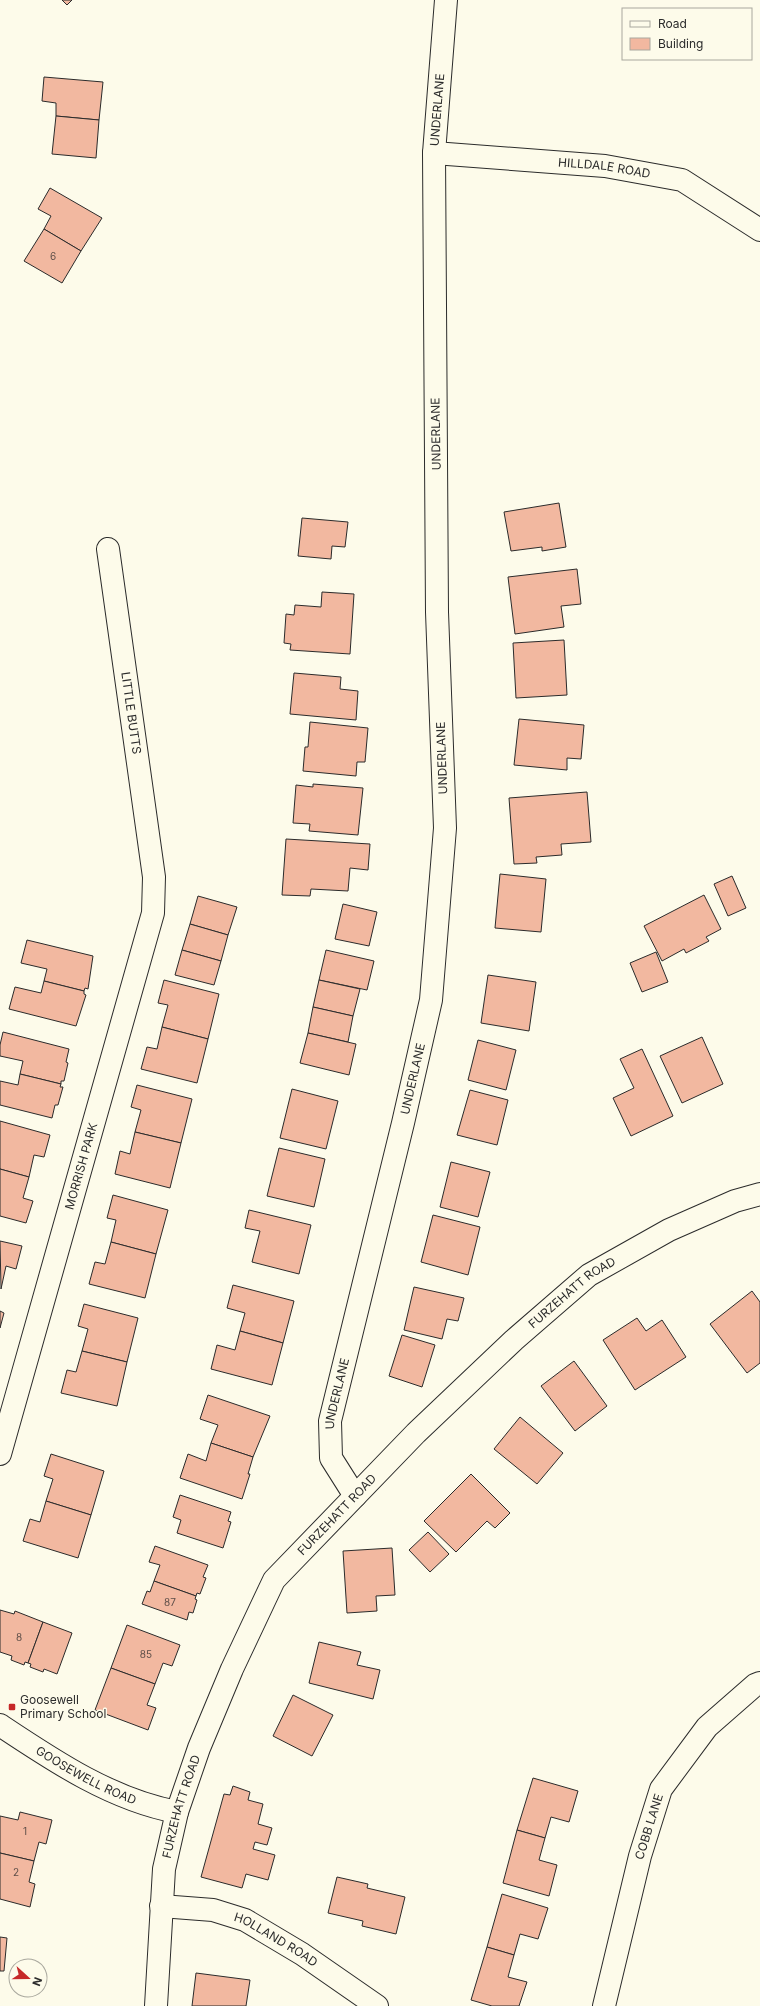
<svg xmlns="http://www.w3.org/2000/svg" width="760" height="2006" viewBox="0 0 760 2006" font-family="Inter,sans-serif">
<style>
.building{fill:#f2b8a0;stroke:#2b2b2b}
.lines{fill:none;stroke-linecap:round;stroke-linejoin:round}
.street-casing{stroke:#2b2b2b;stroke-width:24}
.secondary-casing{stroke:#2b2b2b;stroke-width:24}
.street{stroke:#fdfbea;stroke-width:22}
.secondary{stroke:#fdfbea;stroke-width:22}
.poi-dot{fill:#c62828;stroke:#fdfbea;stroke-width:1.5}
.labels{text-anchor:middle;stroke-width:3;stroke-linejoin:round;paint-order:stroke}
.number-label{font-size:10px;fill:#5d4e48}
.street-label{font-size:12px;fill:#2b2b2b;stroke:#fdfbea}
.poi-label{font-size:12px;fill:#2b2b2b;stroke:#fdfbea;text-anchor:start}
</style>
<rect width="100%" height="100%" fill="#fdfbea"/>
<!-- building -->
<g class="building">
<path d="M 62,0 L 72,0 L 67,5 Z"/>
<path d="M 44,77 L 103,82 L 99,120 L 56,116 L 56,103 L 42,101 Z"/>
<path d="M 56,116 L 99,120 L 96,158 L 52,154 Z"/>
<path d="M 50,188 L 102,218 L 81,251 L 44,229 L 51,216 L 38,209 Z"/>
<path d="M 44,229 L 81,251 L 62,283 L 24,261 Z"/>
<path d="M 559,503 L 566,547 L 542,551 L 542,547 L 511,551 L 504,512 Z"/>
<path d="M 302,518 L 348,522 L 345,547 L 332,546 L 331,559 L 298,556 Z"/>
<path d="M 577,569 L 581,604 L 561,606 L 564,627 L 515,634 L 508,577 Z"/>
<path d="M 322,592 L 354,594 L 350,654 L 290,650 L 291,644 L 284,643 L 286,614 L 294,615 L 295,605 L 321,607 Z"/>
<path d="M 564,640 L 567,695 L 516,698 L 513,643 Z"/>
<path d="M 294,673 L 341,677 L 340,689 L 358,691 L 356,720 L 290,714 Z"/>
<path d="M 519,719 L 584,725 L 581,759 L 567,758 L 567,770 L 514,765 Z"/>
<path d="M 310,722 L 368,728 L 365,762 L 357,762 L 356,776 L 303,771 L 305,747 L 308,747 Z"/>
<path d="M 313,784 L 363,788 L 358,835 L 309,831 L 310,824 L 293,823 L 296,785 L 313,787 Z"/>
<path d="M 587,792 L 591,842 L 561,844 L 562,855 L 536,857 L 537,863 L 514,864 L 509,798 Z"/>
<path d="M 286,839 L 370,844 L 368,870 L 350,868 L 348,891 L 311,889 L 310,896 L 282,895 Z"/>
<path d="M 500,874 L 546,879 L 541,932 L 495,928 Z"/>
<path d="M 732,876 L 746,908 L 728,916 L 714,884 Z"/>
<path d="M 704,895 L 721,929 L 706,937 L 709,941 L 686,953 L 684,949 L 662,961 L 644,926 Z"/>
<path d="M 198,896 L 237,907 L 228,935 L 190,924 Z"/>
<path d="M 343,904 L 377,912 L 369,946 L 335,939 Z"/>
<path d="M 190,924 L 228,935 L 221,961 L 182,950 Z"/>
<path d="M 27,940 L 93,956 L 88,989 L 85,988 L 84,991 L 44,981 L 47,969 L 21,963 Z"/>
<path d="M 182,950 L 221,961 L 214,985 L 175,975 Z"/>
<path d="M 326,950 L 374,961 L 367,990 L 319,980 Z"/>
<path d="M 656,952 L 668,982 L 642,992 L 630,963 Z"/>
<path d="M 488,975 L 536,982 L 529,1031 L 481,1023 Z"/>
<path d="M 164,980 L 219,994 L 208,1039 L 162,1027 L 168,1005 L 158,1003 Z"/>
<path d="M 319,980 L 360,989 L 353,1016 L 313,1007 Z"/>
<path d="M 44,981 L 84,991 L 84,994 L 86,995 L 76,1026 L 9,1009 L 15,987 L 41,993 Z"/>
<path d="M 313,1007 L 353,1016 L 348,1042 L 308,1033 Z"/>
<path d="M 162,1027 L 208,1039 L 197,1083 L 141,1069 L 147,1047 L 157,1049 Z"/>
<path d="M 3,1032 L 69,1049 L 66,1062 L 68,1063 L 64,1081 L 61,1081 L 61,1084 L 20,1074 L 23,1061 L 0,1056 L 0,1045 Z"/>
<path d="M 308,1033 L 356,1044 L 349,1075 L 300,1063 Z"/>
<path d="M 702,1037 L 723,1084 L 682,1103 L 660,1056 Z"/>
<path d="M 478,1040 L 516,1050 L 506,1090 L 468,1080 Z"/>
<path d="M 642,1049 L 673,1116 L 631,1136 L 613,1098 L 634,1088 L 620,1059 Z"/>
<path d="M 20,1074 L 61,1084 L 60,1087 L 63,1087 L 58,1105 L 55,1105 L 52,1118 L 0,1105 L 0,1081 L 18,1085 Z"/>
<path d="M 137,1085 L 192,1099 L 181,1143 L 135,1132 L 141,1110 L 131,1107 Z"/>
<path d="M 292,1089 L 338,1101 L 326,1149 L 280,1138 Z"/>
<path d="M 470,1090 L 508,1100 L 497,1145 L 457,1135 Z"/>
<path d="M 0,1121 L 50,1135 L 44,1157 L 34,1155 L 29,1177 L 0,1169 Z"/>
<path d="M 135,1132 L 181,1143 L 170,1188 L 115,1174 L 120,1151 L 130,1154 Z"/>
<path d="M 279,1148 L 325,1159 L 314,1207 L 267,1196 Z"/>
<path d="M 451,1162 L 490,1172 L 478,1217 L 440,1207 Z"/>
<path d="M 0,1169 L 29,1177 L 23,1198 L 33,1201 L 26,1223 L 0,1216 Z"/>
<path d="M 113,1195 L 168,1210 L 156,1254 L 111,1242 L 116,1220 L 107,1218 Z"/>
<path d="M 249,1210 L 311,1225 L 299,1274 L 252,1262 L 260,1231 L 245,1228 Z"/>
<path d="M 433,1215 L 480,1227 L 468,1275 L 421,1262 Z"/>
<path d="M 0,1241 L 22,1246 L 16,1269 L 6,1266 L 1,1289 Z"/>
<path d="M 111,1242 L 156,1254 L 145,1298 L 89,1284 L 95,1262 L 105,1264 Z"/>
<path d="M 233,1285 L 294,1301 L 283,1343 L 240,1331 L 245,1313 L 227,1308 Z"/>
<path d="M 414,1287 L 464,1298 L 458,1321 L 447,1319 L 442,1339 L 404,1330 Z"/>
<path d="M 752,1291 L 760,1302 L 760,1363 L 747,1373 L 710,1324 Z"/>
<path d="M 84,1304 L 138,1318 L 127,1362 L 82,1351 L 88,1329 L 78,1326 Z"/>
<path d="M 0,1311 L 4,1313 L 0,1328 Z"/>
<path d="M 637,1318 L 646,1331 L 662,1320 L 686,1357 L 635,1390 L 603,1340 Z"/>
<path d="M 240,1331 L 283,1343 L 272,1385 L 211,1369 L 217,1345 L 235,1350 Z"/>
<path d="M 402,1335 L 435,1345 L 422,1387 L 389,1376 Z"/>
<path d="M 82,1351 L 127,1362 L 117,1406 L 61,1393 L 67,1370 L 76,1372 Z"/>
<path d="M 574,1361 L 607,1406 L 575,1431 L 541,1386 Z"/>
<path d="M 208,1395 L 270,1416 L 253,1457 L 211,1443 L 218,1425 L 200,1419 Z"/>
<path d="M 520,1417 L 563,1453 L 537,1484 L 494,1449 Z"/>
<path d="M 211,1443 L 253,1457 L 248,1474 L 250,1474 L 242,1499 L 180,1478 L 188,1454 L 206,1461 Z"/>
<path d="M 51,1454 L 104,1471 L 91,1515 L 46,1501 L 53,1479 L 44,1476 Z"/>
<path d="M 471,1474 L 510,1513 L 495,1528 L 487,1521 L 456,1552 L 424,1521 Z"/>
<path d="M 180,1495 L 231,1512 L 228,1521 L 231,1522 L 223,1548 L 177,1533 L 181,1520 L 173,1517 Z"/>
<path d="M 46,1501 L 91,1515 L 78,1558 L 23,1541 L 30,1519 L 40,1522 Z"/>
<path d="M 428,1532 L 449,1554 L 430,1572 L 409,1550 Z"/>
<path d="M 155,1546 L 208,1565 L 203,1577 L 206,1578 L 200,1594 L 197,1593 L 196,1596 L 154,1581 L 160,1565 L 149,1562 Z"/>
<path d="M 392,1548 L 395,1595 L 376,1596 L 377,1611 L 347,1613 L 343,1551 Z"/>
<path d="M 154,1581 L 196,1596 L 195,1599 L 197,1600 L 193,1613 L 189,1612 L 187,1620 L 142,1604 L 147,1591 L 150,1592 Z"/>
<path d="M 0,1610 L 14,1614 L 15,1611 L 43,1622 L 28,1663 L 25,1662 L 24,1665 L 11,1660 L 12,1656 L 0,1652 Z"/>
<path d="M 43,1622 L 72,1633 L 57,1674 L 44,1669 L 43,1672 L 30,1667 L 31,1664 L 28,1663 Z"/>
<path d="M 127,1625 L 180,1645 L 172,1666 L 163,1663 L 155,1684 L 111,1668 Z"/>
<path d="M 319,1642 L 361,1652 L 357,1665 L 380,1670 L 373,1699 L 309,1683 Z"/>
<path d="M 111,1668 L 155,1684 L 147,1705 L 156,1708 L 148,1730 L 95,1710 Z"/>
<path d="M 293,1695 L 333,1715 L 312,1756 L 273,1736 Z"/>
<path d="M 533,1778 L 578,1791 L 569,1822 L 551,1817 L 545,1838 L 517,1830 Z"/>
<path d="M 233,1786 L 250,1792 L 248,1800 L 263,1804 L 258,1824 L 272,1828 L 267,1845 L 255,1842 L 253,1849 L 275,1855 L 268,1880 L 246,1874 L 242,1888 L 201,1877 L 224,1794 L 230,1795 Z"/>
<path d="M 20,1812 L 52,1820 L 46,1844 L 39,1842 L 34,1861 L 0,1853 L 0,1816 L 18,1820 Z"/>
<path d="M 517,1830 L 545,1838 L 539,1860 L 557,1865 L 549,1896 L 503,1883 Z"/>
<path d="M 0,1853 L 34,1861 L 29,1882 L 35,1884 L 30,1907 L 0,1899 Z"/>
<path d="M 337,1877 L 368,1884 L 367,1888 L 405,1897 L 396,1934 L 362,1926 L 363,1921 L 328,1913 Z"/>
<path d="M 502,1894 L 548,1908 L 538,1939 L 520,1934 L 514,1955 L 487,1947 Z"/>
<path d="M 0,1937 L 7,1938 L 4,1971 L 0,1971 Z"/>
<path d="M 487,1947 L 514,1955 L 508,1977 L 527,1982 L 519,2006 L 492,2006 L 471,2000 Z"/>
<path d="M 196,1973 L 250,1980 L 246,2006 L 192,2006 Z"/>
</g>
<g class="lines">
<defs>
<g id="street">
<path id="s1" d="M 434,153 L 605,166 L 682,180 L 760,230"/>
<path id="s2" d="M 0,1454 L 153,913 L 154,877 L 108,549"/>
<path id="s3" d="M 355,1496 L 331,1458 L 330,1421 L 403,1123 L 431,1000 L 445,828 L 437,612 L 434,153 L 446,0"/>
<path id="s4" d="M 161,1906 L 213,1910 L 245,1920 L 302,1954 L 377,2006"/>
<path id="s5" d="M 604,2006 L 640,1856 L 661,1789 L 707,1727 L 755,1685 L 760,1683"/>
</g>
<g id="secondary">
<path id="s6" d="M 0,1725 C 54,1761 112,1800 177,1812"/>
<path id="s7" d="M 156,2006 L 164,1869 L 177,1812 L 199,1748 L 232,1669 L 274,1580 L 416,1433 L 514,1340 L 589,1275 L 669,1230 L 735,1201 L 760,1194"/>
</g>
</defs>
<!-- street casing -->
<use href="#street" class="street-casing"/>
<!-- secondary casing -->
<use href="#secondary" class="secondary-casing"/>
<!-- street -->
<use href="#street" class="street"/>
<!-- secondary -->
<use href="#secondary" class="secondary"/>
</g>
<!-- markers -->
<rect class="poi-dot" x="8" y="1703" width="8" height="8" rx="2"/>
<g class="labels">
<!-- number labels -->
<g class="number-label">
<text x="53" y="260">6</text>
<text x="170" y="1606">87</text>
<text x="19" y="1641">8</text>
<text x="146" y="1658">85</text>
<text x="25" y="1835">1</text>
<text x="16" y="1876">2</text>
</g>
<!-- street labels -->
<g class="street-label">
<text dy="4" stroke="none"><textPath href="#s3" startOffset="1406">UNDERLANE</textPath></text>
<text dy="4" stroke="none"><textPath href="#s1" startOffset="171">HILLDALE ROAD</textPath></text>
<text transform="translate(436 434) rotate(-91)" y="4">UNDERLANE</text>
<text transform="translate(131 713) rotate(82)" y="4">LITTLE BUTTS</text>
<text transform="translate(442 758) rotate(-92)" y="4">UNDERLANE</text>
<text dy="4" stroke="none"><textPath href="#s3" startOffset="434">UNDERLANE</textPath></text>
<text dy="4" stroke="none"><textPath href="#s2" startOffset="299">MORRISH PARK</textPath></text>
<text dy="4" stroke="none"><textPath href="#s7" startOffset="862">FURZEHATT ROAD</textPath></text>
<text dy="4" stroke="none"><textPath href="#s3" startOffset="110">UNDERLANE</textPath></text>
<text dy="4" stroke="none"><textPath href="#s7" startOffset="538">FURZEHATT ROAD</textPath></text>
<text dy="4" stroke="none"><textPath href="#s6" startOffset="100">GOOSEWELL ROAD</textPath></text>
<text dy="4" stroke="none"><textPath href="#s7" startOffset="202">FURZEHATT ROAD</textPath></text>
<text dy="4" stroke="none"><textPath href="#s5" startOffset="185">COBB LANE</textPath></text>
<text dy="4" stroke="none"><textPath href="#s4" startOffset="122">HOLLAND ROAD</textPath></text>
</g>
<!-- poi labels -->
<g class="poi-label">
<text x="20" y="1704">Goosewell<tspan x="20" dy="14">Primary School</tspan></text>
</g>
</g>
<!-- legend -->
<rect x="622" y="8" width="130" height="52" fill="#fdfbea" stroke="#a9a89e"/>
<rect x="630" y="21" width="20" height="6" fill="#fdfbea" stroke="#a9a89e"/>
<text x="658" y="28" font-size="12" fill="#2b2b2b">Road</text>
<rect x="630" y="38" width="20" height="12" fill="#f2b8a0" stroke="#a9a89e"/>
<text x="658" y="48" font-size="12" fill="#2b2b2b">Building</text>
<!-- north arrow -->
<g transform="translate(28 1978) rotate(111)"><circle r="19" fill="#fdfbea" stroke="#a9a89e"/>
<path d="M0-3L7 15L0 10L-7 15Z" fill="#c62828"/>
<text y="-6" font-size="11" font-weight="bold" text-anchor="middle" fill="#2b2b2b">N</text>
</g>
</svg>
